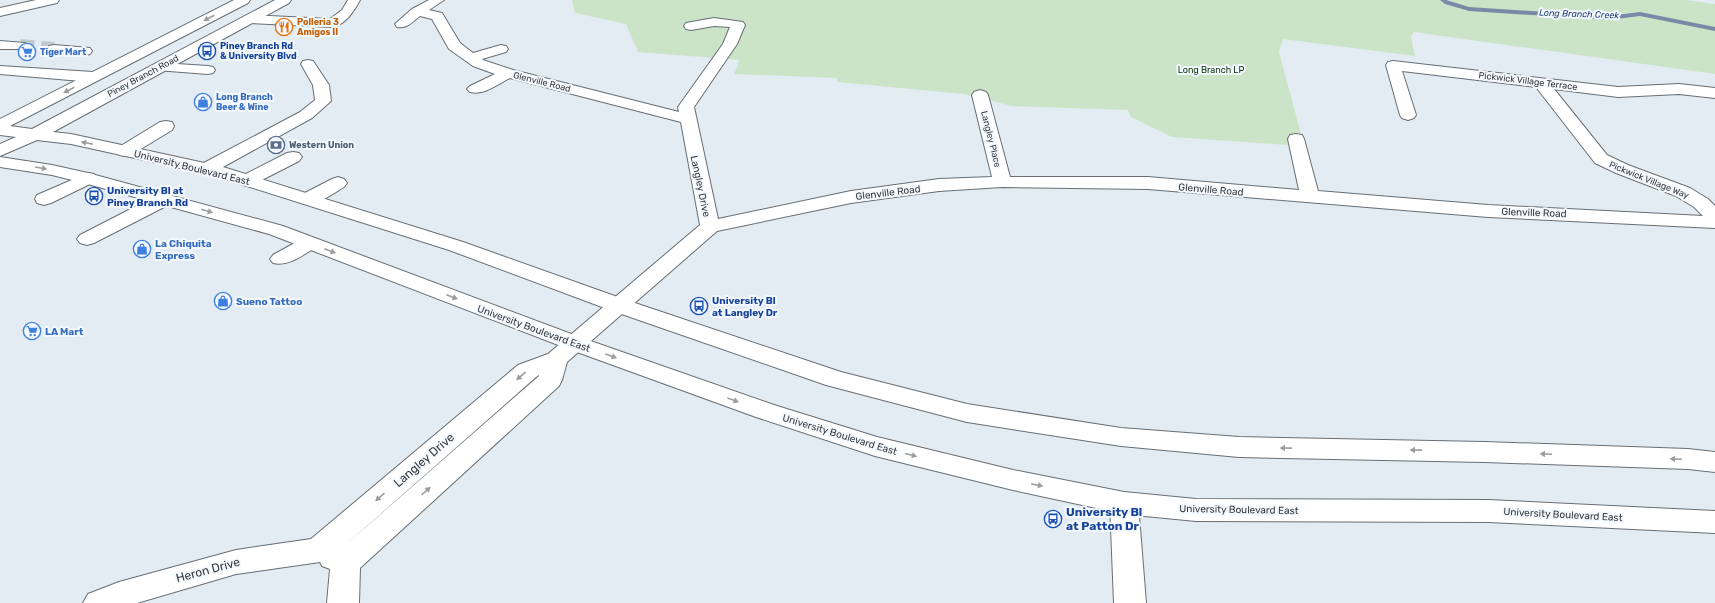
<svg xmlns="http://www.w3.org/2000/svg" width="1715" height="603" viewBox="0 0 1715 603" font-family="Rubik,sans-serif">
<style>
.green{fill:#cbe4c8}
.lines{fill:none;stroke-linecap:round;stroke-linejoin:round}
.stream{fill:#788aa8;fill-rule:evenodd}
.minor-tunnel{stroke:#c1c8ce;stroke-width:14;stroke-dasharray:14 7;stroke-linecap:butt}
.minor-casing{stroke:#676e74;stroke-width:2}
.major-casing{stroke:#676e74;stroke-width:2}
.minor{fill:#fff;fill-rule:evenodd}
.major{fill:#fff;fill-rule:evenodd}
.oneway{fill:#9a9c9e}
.labels{text-anchor:middle;stroke-width:4;stroke-linejoin:round;paint-order:stroke}
.far-water-label{font-size:9px;font-style:italic;fill:#1e3c6f;stroke:#f3f9ff}
.far-food-label{font-size:9px;font-weight:bold;fill:#c56008;stroke:#f3f9ff;text-anchor:start}
.far-transit-label{font-size:9px;font-weight:bold;fill:#164399;stroke:#f3f9ff;text-anchor:start}
.far-shop-label{font-size:9px;font-weight:bold;fill:#366cbe;stroke:#f3f9ff;text-anchor:start}
.far-park-label{font-size:9px;fill:#033300;stroke:#f3f9ff}
.far-street-label{font-size:9px;fill:#36393c;stroke:#f3f9ff}
.far-service-label{font-size:9px;font-weight:bold;fill:#4e5e75;stroke:#f3f9ff;text-anchor:start}
.street-label{font-size:10px;fill:#36393c;stroke:#f3f9ff}
.transit-label{font-size:10px;font-weight:bold;fill:#164399;stroke:#f3f9ff;text-anchor:start}
.shop-label{font-size:10px;font-weight:bold;fill:#366cbe;stroke:#f3f9ff;text-anchor:start}
.near-street-label{font-size:12px;fill:#36393c;stroke:#f3f9ff}
.near-transit-label{font-size:12px;font-weight:bold;fill:#164399;stroke:#f3f9ff;text-anchor:start}
</style>
<rect width="100%" height="100%" fill="#e4ecf3"/>
<!-- green -->
<path class="green" d="M 572,0 L 1686,0 L 1715,4 L 1715,74 L 1414,32 L 1411,37 L 1415,56 L 1283,39 L 1279,52 L 1300,130 L 1301,146 L 1172,137 L 1131,117 L 1128,110 L 1012,106 L 964,94 L 837,82 L 837,78 L 734,74 L 740,60 L 638,52 L 626,24 L 575,13 Z"/>
<g class="lines">
<!-- stream -->
<path class="stream" d="M 1440,0 L 1446,0 L 1469,7 L 1608,16 L 1640,12 L 1715,27 L 1715,31 L 1640,16 L 1608,20 L 1469,11 L 1445,4 Z"/>
<!-- minor-tunnel -->
<path class="minor-tunnel" d="M 20,46 L 54,49"/>
<defs>
<g id="minor">
<path d="M 36,0 L 59,0 L 57,3 L 0,16 L 0,8 Z"/>
<path d="M 348,0 L 360,0 C 354,11 346,24 333,27 L 250,23 L 245,22 L 243,19 L 245,16 L 250,15 L 330,19 L 342,10 Z"/>
<path d="M 429,0 L 444,0 L 429,10 L 442,13 L 460,43 L 473,53 L 501,45 L 506,46 L 508,49 L 506,52 L 482,59 L 483,60 L 513,70 L 679,112 L 678,107 L 723,44 L 730,27 L 714,26 L 691,30 L 686,29 L 684,26 L 686,23 L 714,18 L 743,22 L 745,25 L 737,44 L 694,107 L 718,219 L 851,191 L 939,179 L 992,177 L 972,95 L 974,92 L 980,90 L 986,92 L 988,95 L 1010,177 L 1148,177 L 1299,190 L 1288,139 L 1290,135 L 1296,134 L 1302,135 L 1304,139 L 1318,191 L 1488,205 L 1703,216 L 1694,207 L 1676,196 L 1616,173 L 1595,163 L 1536,87 L 1402,71 L 1416,115 L 1414,118 L 1408,120 L 1402,118 L 1400,115 L 1386,65 L 1388,62 L 1393,61 L 1618,87 L 1679,84 L 1715,88 L 1715,98 L 1679,94 L 1618,97 L 1554,89 L 1607,155 L 1628,165 L 1690,188 L 1708,199 L 1715,206 L 1715,228 L 1488,217 L 1148,189 L 1002,187 L 939,191 L 851,203 L 717,231 L 567,362 L 562,380 L 559,386 L 360,568 L 359,603 L 327,603 L 330,569 L 322,566 L 320,562 L 236,574 L 137,603 L 83,603 L 88,594 L 119,582 L 236,550 L 311,539 L 518,365 L 548,354 L 700,225 L 681,122 L 510,78 C 498,84 483,96 470,92 L 467,89 L 470,86 L 495,74 L 473,66 L 449,49 L 432,19 L 420,16 C 412,22 407,29 397,27 L 395,24 L 412,9 ZM 539,375 L 539,376 L 342,548 L 536,377 Z"/>
<path d="M 0,41 L 25,43 L 27,46 L 25,49 L 0,49 Z"/>
<path d="M 54,45 L 90,48 L 92,51 L 90,54 L 85,55 L 49,52 L 47,49 L 49,46 Z"/>
<path d="M 308,60 L 313,61 L 329,85 L 331,101 L 312,118 L 212,173 L 206,174 L 200,173 L 197,169 L 200,165 L 300,112 L 315,100 L 313,85 L 301,64 L 303,61 Z"/>
<path d="M 161,63 L 208,66 L 213,67 L 215,70 L 213,73 L 208,74 L 156,70 L 154,67 L 156,64 Z"/>
<path d="M 0,66 L 93,72 L 98,74 L 101,77 L 98,80 L 93,82 L 0,74 Z"/>
<path d="M 166,121 L 172,122 L 174,126 L 172,130 L 131,155 L 125,156 L 119,155 L 116,151 L 119,147 L 160,122 Z"/>
<path d="M 293,152 L 299,153 L 302,157 L 299,161 L 254,184 L 248,185 L 242,184 L 239,180 L 242,176 L 287,153 Z"/>
<path d="M 88,173 L 94,174 L 97,178 L 94,182 L 51,203 L 44,205 L 37,203 L 35,199 L 37,195 Z"/>
<path d="M 338,177 L 344,179 L 347,183 L 344,187 C 332,194 316,207 301,203 L 299,199 L 301,195 L 332,179 Z"/>
<path d="M 165,193 L 172,195 L 174,199 L 172,203 L 94,243 L 87,245 L 80,243 L 77,239 L 80,235 L 158,195 Z"/>
<path d="M 309,237 L 316,239 L 319,243 L 316,247 C 303,255 288,267 273,263 L 270,259 L 273,255 L 302,239 Z"/>
<path d="M 1124,492 L 1134,495 L 1138,503 L 1146,603 L 1114,603 L 1110,503 L 1114,495 Z"/>
</g>
<g id="major">
<path d="M 234,0 L 250,0 L 248,3 L 10,126 L 32,129 L 275,0 L 291,0 L 289,3 L 53,132 L 71,134 L 223,167 L 463,242 L 626,300 L 841,372 L 967,404 L 1121,428 L 1239,437 L 1484,442 L 1688,449 L 1715,452 L 1715,472 L 1688,469 L 1484,462 L 1239,457 L 1121,446 L 967,422 L 826,385 L 610,310 L 449,250 L 212,175 L 71,144 L 37,140 L 0,156 L 0,144 L 16,137 L 0,135 L 0,119 Z"/>
<path d="M 0,157 L 52,165 L 88,173 L 283,226 L 582,338 L 774,405 L 877,437 L 1013,470 L 1124,492 L 1196,499 L 1488,500 L 1715,511 L 1715,533 L 1488,522 L 1196,521 L 1124,514 L 1013,490 L 875,456 L 756,417 L 566,348 L 269,234 L 84,183 L 52,175 L 0,167 Z"/>
</g>
</defs>
<!-- minor casing -->
<use href="#minor" class="minor-casing"/>
<!-- major casing -->
<use href="#major" class="major-casing"/>
<!-- minor -->
<use href="#minor" class="minor"/>
<!-- major -->
<use href="#major" class="major"/>
</g>
<!-- one-way arrows -->
<defs><path id="oneway-solid" d="M-6-.8H1V-3.2L6.5 0L1 3.2V.8H-6Z"/></defs>
<g class="oneway">
<use href="#oneway-solid" transform="translate(209 18) rotate(153)"/>
<use href="#oneway-solid" transform="translate(69 90) rotate(153)"/>
<use href="#oneway-solid" transform="translate(87 143) rotate(-168)"/>
<use href="#oneway-solid" transform="translate(41 168) rotate(10)"/>
<use href="#oneway-solid" transform="translate(207 211) rotate(16)"/>
<use href="#oneway-solid" transform="translate(330 251) rotate(21)"/>
<use href="#oneway-solid" transform="translate(452 297) rotate(21)"/>
<use href="#oneway-solid" transform="translate(611 356) rotate(20)"/>
<use href="#oneway-solid" transform="translate(521 376) rotate(139)"/>
<use href="#oneway-solid" transform="translate(733 400) rotate(20)"/>
<use href="#oneway-solid" transform="translate(1286 448) rotate(-179)"/>
<use href="#oneway-solid" transform="translate(1416 450) rotate(-179)"/>
<use href="#oneway-solid" transform="translate(1546 454) rotate(-178)"/>
<use href="#oneway-solid" transform="translate(911 455) rotate(14)"/>
<use href="#oneway-solid" transform="translate(1676 459) rotate(-178)"/>
<use href="#oneway-solid" transform="translate(1037 485) rotate(12)"/>
<use href="#oneway-solid" transform="translate(426 491) rotate(-42)"/>
<use href="#oneway-solid" transform="translate(380 497) rotate(139)"/>
</g>
<!-- icons -->
<defs>
<symbol id="restaurant-ring" viewBox="-11 -11 22 22"><circle r="9.5" fill="#f3f9ff" stroke="#e8710a" stroke-width="1.5"/><path d="M-5-6h1v4h1v-4h1v4h1v-4h1v5L-1.5 .5V6h-2V.5L-5-1ZM5-6V6H3V1.5H1.5Q1.5-4 5-6Z" fill="#e8710a"/></symbol>
<symbol id="bus-ring" viewBox="-11 -11 22 22"><circle r="9.5" fill="#f3f9ff" stroke="#1a4fb4" stroke-width="1.5"/><path d="M-5-6H5V4H4V6H2V4H-2V6H-4V4H-5ZM-3.5-4V0h7V-4ZM-3.5 1.2v1.5H-2V1.2ZM2 1.2v1.5H3.5V1.2Z" fill="#1a4fb4"/></symbol>
<symbol id="supermarket-ring" viewBox="-11 -11 22 22"><circle r="9.5" fill="#f3f9ff" stroke="#3f7fe0" stroke-width="1.5"/><path d="M-6-5.5h2.5l.6 2H6L4.5 2H-2.5L-4.4-4H-6ZM-1.5 3.2a1.3 1.3 0 1 0 .1 0ZM3 3.2a1.3 1.3 0 1 0 .1 0Z" fill="#3f7fe0"/></symbol>
<symbol id="shop-ring" viewBox="-11 -11 22 22"><circle r="9.5" fill="#f3f9ff" stroke="#3f7fe0" stroke-width="1.5"/><path d="M-5-2.5h2.3a2.7 3.5 0 0 1 5.4 0H5L5.5 6h-11ZM-1.5-2.5h3a1.5 2.3 0 0 0-3 0Z" fill="#3f7fe0"/></symbol>
<symbol id="bank-ring" viewBox="-11 -11 22 22"><circle r="9.5" fill="#f3f9ff" stroke="#5c6f8a" stroke-width="1.5"/><path d="M-6-4H6V4H-6ZM0-2.3a2.3 2.3 0 1 0 0 4.6a2.3 2.3 0 1 0 0-4.6Z" fill="#5c6f8a"/></symbol>
</defs>
<g fill-rule="evenodd">
<use href="#restaurant-ring" x="274" y="17" width="20" height="20"/>
<use href="#bus-ring" x="197" y="41" width="20" height="20"/>
<use href="#supermarket-ring" x="17" y="42" width="20" height="20"/>
<use href="#shop-ring" x="193" y="92" width="20" height="20"/>
<use href="#bank-ring" x="266" y="135" width="20" height="20"/>
<use href="#bus-ring" x="84" y="186" width="20" height="20"/>
<use href="#shop-ring" x="132" y="239" width="20" height="20"/>
<use href="#shop-ring" x="213" y="291" width="20" height="20"/>
<use href="#bus-ring" x="689" y="296" width="20" height="20"/>
<use href="#supermarket-ring" x="22" y="321" width="20" height="20"/>
<use href="#bus-ring" x="1043" y="509" width="20" height="20"/>
</g>
<g class="labels">
<!-- far-water labels -->
<g class="far-water-label">
<text transform="translate(1579 14) rotate(2)" y="3">Long Branch Creek</text>
</g>
<!-- far-food labels -->
<g class="far-food-label">
<text x="297" y="25">Polleria 3<tspan x="297" dy="10">Amigos II</tspan></text>
</g>
<!-- far-transit labels -->
<g class="far-transit-label">
<text x="220" y="49">Piney Branch Rd<tspan x="220" dy="10">&amp; University Blvd</tspan></text>
</g>
<!-- far-shop labels -->
<g class="far-shop-label">
<text x="40" y="55">Tiger Mart</text>
<text x="216" y="100">Long Branch<tspan x="216" dy="10">Beer &amp; Wine</tspan></text>
</g>
<!-- far-park labels -->
<g class="far-park-label">
<text x="1211" y="73">Long Branch LP</text>
</g>
<!-- far-street labels -->
<g class="far-street-label">
<text transform="translate(143 76) rotate(-28)" y="3">Piney Branch Road</text>
<text transform="translate(1528 81) rotate(7)" y="3">Pickwick Village Terrace</text>
<text transform="translate(542 82) rotate(14)" y="3">Glenville Road</text>
<text transform="translate(991 139) rotate(76)" y="3">Langley Place</text>
<text transform="translate(1649 180) rotate(22)" y="3">Pickwick Village Way</text>
</g>
<!-- far-service labels -->
<g class="far-service-label">
<text x="289" y="148">Western Union</text>
</g>
<!-- street labels -->
<g class="street-label">
<text transform="translate(192 167) rotate(14)" y="4">University Boulevard East</text>
<text transform="translate(701 186) rotate(78)" y="4">Langley Drive</text>
<text transform="translate(1211 189) rotate(5)" y="4">Glenville Road</text>
<text transform="translate(888 192) rotate(-7)" y="4">Glenville Road</text>
<text transform="translate(1534 212) rotate(2)" y="4">Glenville Road</text>
<text transform="translate(534 328) rotate(20)" y="4">University Boulevard East</text>
<text transform="translate(840 434) rotate(17)" y="4">University Boulevard East</text>
<text transform="translate(1239 509) rotate(1)" y="4">University Boulevard East</text>
<text transform="translate(1563 514) rotate(3)" y="4">University Boulevard East</text>
</g>
<!-- transit labels -->
<g class="transit-label">
<text x="107" y="194">University Bl at<tspan x="107" dy="12">Piney Branch Rd</tspan></text>
<text x="712" y="304">University Bl<tspan x="712" dy="12">at Langley Dr</tspan></text>
</g>
<!-- shop labels -->
<g class="shop-label">
<text x="155" y="247">La Chiquita<tspan x="155" dy="12">Express</tspan></text>
<text x="236" y="305">Sueno Tattoo</text>
<text x="45" y="335">LA Mart</text>
</g>
<!-- near-street labels -->
<g class="near-street-label">
<text transform="translate(424 460) rotate(-41)" y="4">Langley Drive</text>
<text transform="translate(208 570) rotate(-15)" y="4">Heron Drive</text>
</g>
<!-- near-transit labels -->
<g class="near-transit-label">
<text x="1066" y="516">University Bl<tspan x="1066" dy="14">at Patton Dr</tspan></text>
</g>
</g>
</svg>
